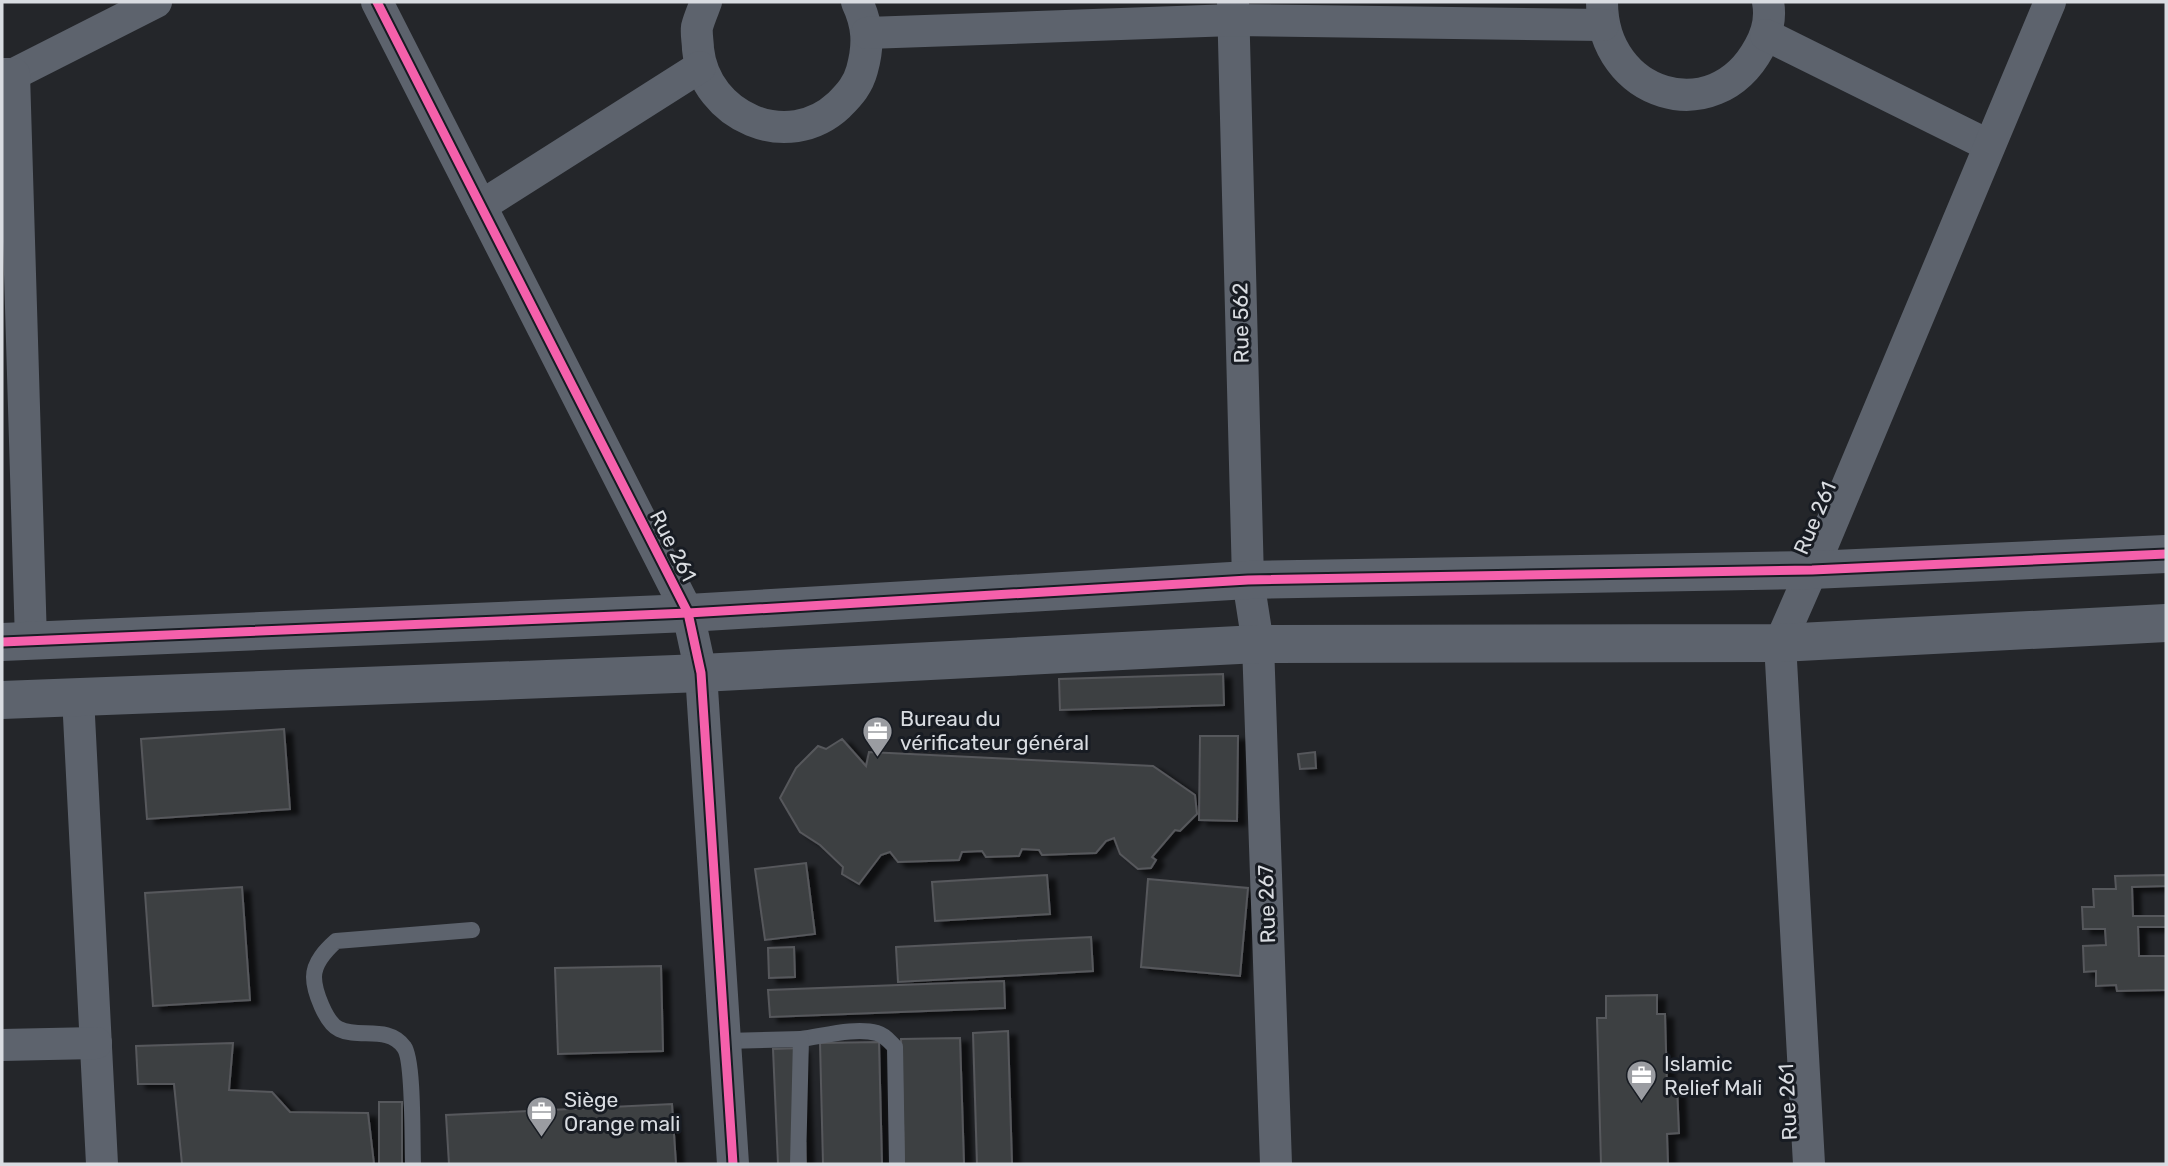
<svg xmlns="http://www.w3.org/2000/svg" width="2168" height="1166" viewBox="0 0 2168 1166" font-family="Rubik,sans-serif">
<style>
.building{fill:#3e4043;stroke:#57585c;stroke-width:2;filter:url(#shadow)}
.lines{fill:none;stroke-linecap:round;stroke-linejoin:round}
.service{stroke:#5d636d;stroke-width:16}
.minor{stroke:#5d636d;stroke-width:32}
.tertiary{stroke:#5d636d;stroke-width:38}
.cycleway-casing{stroke:#181c23;stroke-width:13}
.cycleway{stroke:#f560ab;stroke-width:9}
.labels{text-anchor:middle;stroke-width:6;stroke-linejoin:round;paint-order:stroke}
.street-label{font-size:21px;fill:#d9dce1;stroke:#181c23}
.poi-label{font-size:21px;fill:#d9dce1;stroke:#181c23;text-anchor:start}
</style>
<defs>
<filter id="shadow"><feDropShadow dx="8" dy="4.5" stdDeviation="2" flood-color="#0009"/></filter>
</defs>
<rect width="100%" height="100%" fill="#24262a"/>
<!-- building -->
<g class="building">
<path d="M 1223,674 L 1224,705 L 1060,710 L 1059,679 Z"/>
<path d="M 284,729 L 290,809 L 147,819 L 141,739 Z"/>
<path d="M 1200,736 L 1238,736 L 1237,821 L 1199,820 Z"/>
<path d="M 842,739 L 866,766 L 869,752 L 1153,766 L 1195,795 L 1197,814 L 1180,831 L 1175,830 L 1152,857 L 1156,860 L 1151,868 L 1138,869 L 1120,854 L 1114,838 L 1106,841 L 1096,853 L 1042,855 L 1039,850 L 1022,849 L 1019,856 L 986,857 L 982,851 L 962,852 L 959,860 L 898,862 L 890,852 L 881,855 L 859,884 L 842,874 L 843,867 L 820,845 L 800,832 L 780,798 L 796,768 L 818,746 L 826,749 Z"/>
<path d="M 1315,752 L 1316,768 L 1300,769 L 1298,754 Z"/>
<path d="M 806,863 L 815,934 L 765,940 L 755,869 Z"/>
<path d="M 1047,875 L 1050,914 L 935,921 L 932,882 Z"/>
<path d="M 2166,875 L 2166,886 L 2132,887 L 2133,916 L 2166,916 L 2166,927 L 2138,927 L 2139,956 L 2166,956 L 2166,990 L 2117,991 L 2116,985 L 2096,986 L 2096,971 L 2084,972 L 2083,946 L 2106,945 L 2105,929 L 2083,929 L 2082,907 L 2094,907 L 2093,889 L 2116,889 L 2115,876 Z"/>
<path d="M 1148,879 L 1248,888 L 1240,976 L 1141,967 Z"/>
<path d="M 242,887 L 250,1000 L 153,1006 L 145,893 Z"/>
<path d="M 1091,937 L 1093,971 L 898,982 L 896,947 Z"/>
<path d="M 794,947 L 795,977 L 769,978 L 768,948 Z"/>
<path d="M 661,966 L 663,1051 L 558,1054 L 555,968 Z"/>
<path d="M 1004,981 L 1005,1008 L 770,1017 L 768,990 Z"/>
<path d="M 1657,995 L 1657,1014 L 1665,1014 L 1667,1086 L 1677,1086 L 1679,1133 L 1667,1134 L 1668,1164 L 1601,1164 L 1597,1018 L 1606,1018 L 1606,996 Z"/>
<path d="M 1008,1031 L 1012,1164 L 977,1164 L 973,1033 Z"/>
<path d="M 960,1038 L 964,1164 L 904,1164 L 901,1039 Z"/>
<path d="M 879,1042 L 882,1164 L 823,1164 L 820,1043 Z"/>
<path d="M 233,1043 L 229,1090 L 272,1092 L 290,1112 L 368,1113 L 374,1164 L 182,1164 L 174,1084 L 138,1084 L 136,1046 Z"/>
<path d="M 801,1048 L 806,1164 L 778,1164 L 773,1049 Z"/>
<rect x="379" y="1102" width="23" height="62"/>
<path d="M 672,1104 L 676,1164 L 449,1164 L 446,1115 Z"/>
</g>
<g class="lines">
<!-- service -->
<g class="service">
<path d="M 801,1039 C 824,1036 855,1027 877,1033 C 885,1035 890,1042 895,1047 L 897,1164"/>
<path d="M 725,1041 L 801,1039 L 798,1164"/>
<path d="M 413,1164 C 412,1143 414,1060 404,1047 C 388,1025 359,1039 339,1029 C 326,1023 314,991 314,977 C 314,962 326,950 336,941 L 472,930"/>
</g>
<!-- minor -->
<g class="minor">
<path d="M 377,2 L 688,613 L 701,673 L 733,1164"/>
<path d="M 706,2 C 703,10 699,19 697,27 C 696,34 698,42 698,49 C 705,117 788,153 839,105 C 850,94 858,85 862,70 C 869,45 868,25 857,2"/>
<path d="M 1233,2 L 1248,580 L 1258,644 L 1276,1164"/>
<path d="M 1602,2 C 1602,96 1714,131 1759,48 C 1767,34 1771,18 1768,2"/>
<path d="M 867,33 L 1233,20 L 1603,25"/>
<path d="M 1766,35 L 1988,145"/>
<path d="M 2,74 L 14,74 L 156,2"/>
<path d="M 14,74 L 31,641"/>
<path d="M 481,206 L 700,67"/>
<path d="M 78,697 L 102,1164"/>
<path d="M 2,1045 L 96,1043"/>
<path d="M 1809,1164 L 1780,643 L 1812,570 L 2050,2"/>
</g>
<!-- tertiary -->
<g class="tertiary">
<path d="M 2,642 L 688,613 L 1248,580 L 1812,570 L 2166,554"/>
<path d="M 2,700 L 701,673 L 1258,644 L 1780,643 L 2166,623"/>
</g>
<defs>
<g id="cycleway">
<path d="M 377,2 L 688,613 L 701,673 L 733,1164"/>
<path d="M 2,642 L 688,613 L 1248,580 L 1812,570 L 2166,554"/>
</g>
</defs>
<!-- cycleway casing -->
<use href="#cycleway" class="cycleway-casing"/>
<!-- cycleway -->
<use href="#cycleway" class="cycleway"/>
</g>
<!-- icons -->
<defs>
<symbol id="office-pin" viewBox="-11 -11 22 30"><path d="M0 17L-7.5 6A9.5 9.5 0 1 1 7.5 6Z" fill="#9a9ca1" stroke="#181c23"/><path d="M-6-3h4V-5.5h4V-3h4V5H-6ZM-1-4.5V-3h2v-1.5ZM-6 0V1H6V0Z" fill="#fff"/></symbol>
</defs>
<g fill-rule="evenodd">
<use href="#office-pin" x="860" y="714" width="35" height="47"/>
<use href="#office-pin" x="1624" y="1058" width="35" height="47"/>
<use href="#office-pin" x="524" y="1094" width="35" height="47"/>
</g>
<g class="labels">
<!-- street labels -->
<g class="street-label">
<text transform="translate(1241 323) rotate(-91)" y="7">Rue 562</text>
<text transform="translate(1815 518) rotate(-67)" y="7">Rue 261</text>
<text transform="translate(673 546) rotate(63)" y="7">Rue 261</text>
<text transform="translate(1267 904) rotate(-92)" y="7">Rue 267</text>
<text transform="translate(1788 1102) rotate(-93)" y="7">Rue 261</text>
</g>
<!-- poi labels -->
<g class="poi-label">
<text x="900" y="726">Bureau du<tspan x="900" dy="24">vérificateur général</tspan></text>
<text x="1664" y="1071">Islamic<tspan x="1664" dy="24">Relief Mali</tspan></text>
<text x="564" y="1107">Siège<tspan x="564" dy="24">Orange mali</tspan></text>
</g>
</g>
<!-- border -->
<rect width="2168" height="1166" fill="none" stroke="#d9dce1" stroke-width="7"/>
</svg>
